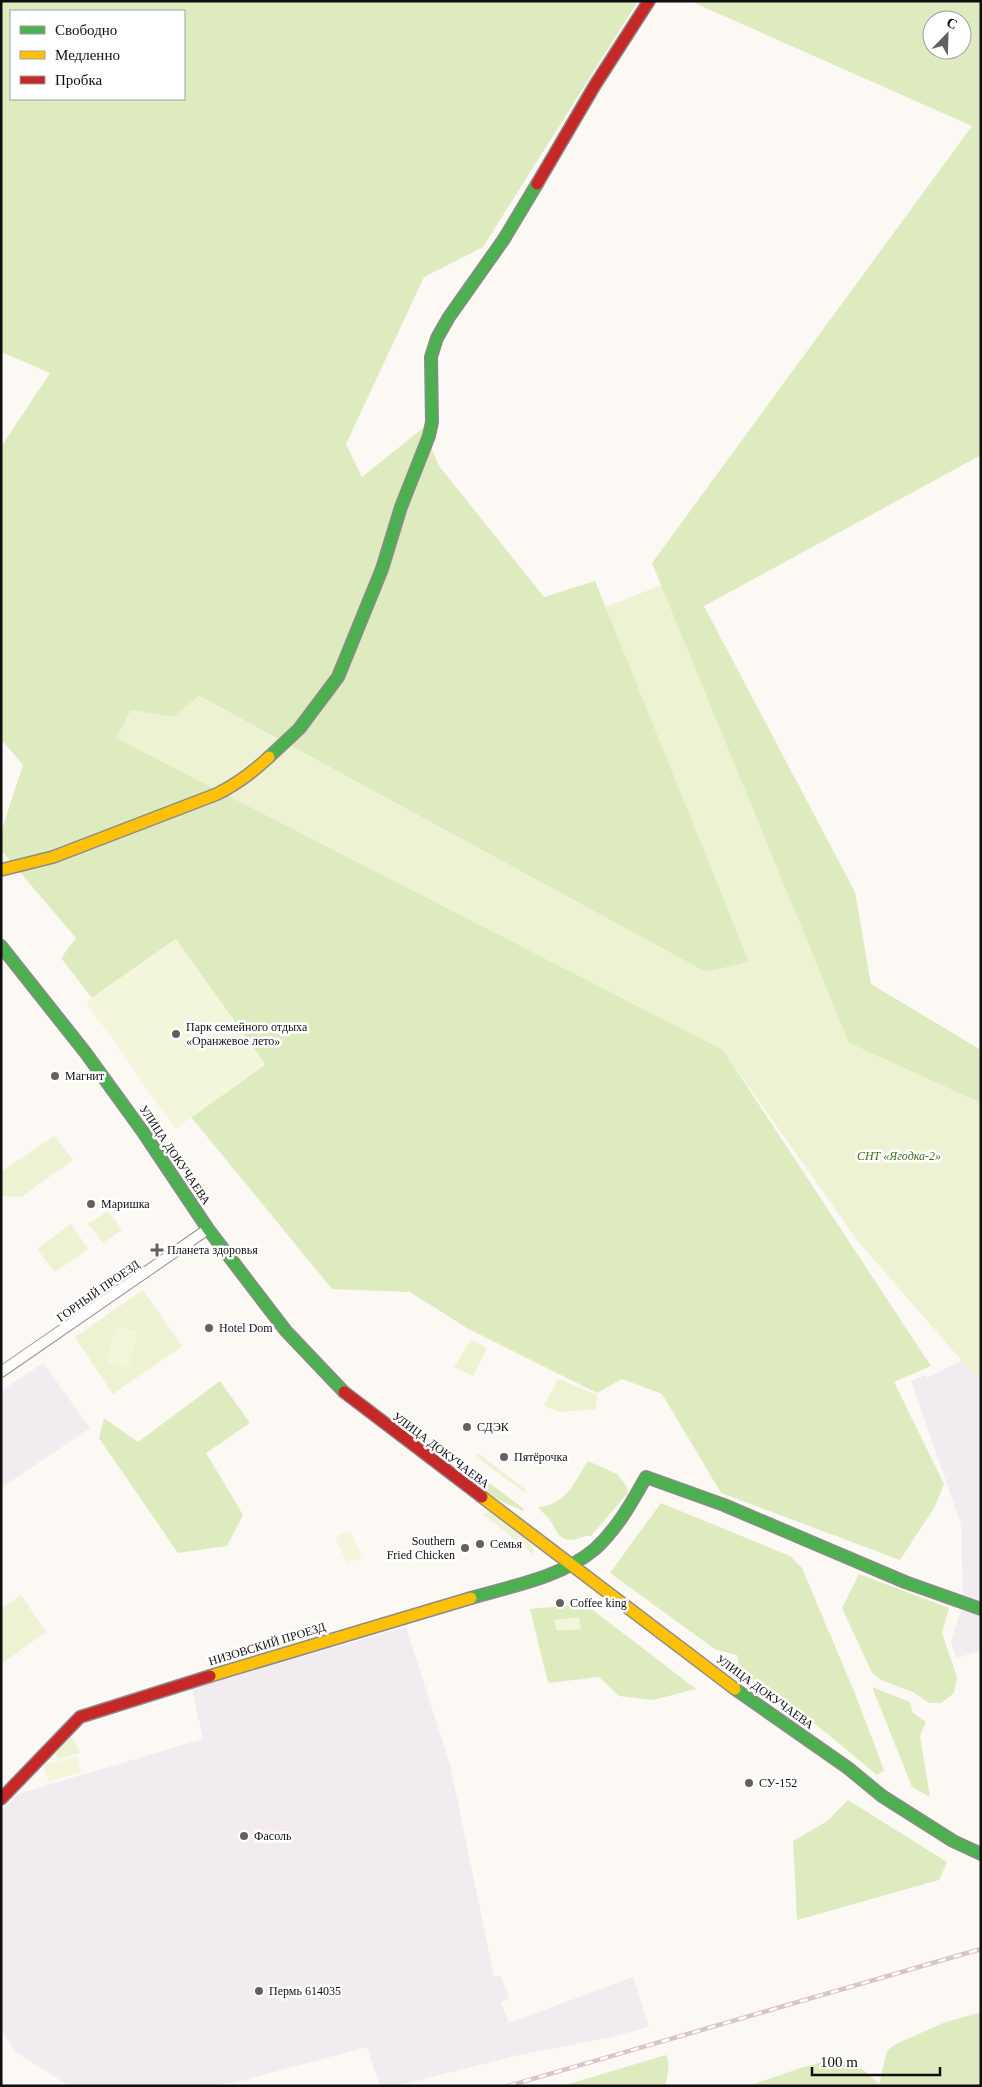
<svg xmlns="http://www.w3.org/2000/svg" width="982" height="2087" viewBox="0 0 982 2087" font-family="'Times New Roman',serif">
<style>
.industrial{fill:#f2ecf1}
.green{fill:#ecf2d2}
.forest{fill:#deebbf;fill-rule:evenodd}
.pitch{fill:#f4f6dc}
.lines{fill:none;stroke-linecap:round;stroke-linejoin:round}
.street-casing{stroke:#969492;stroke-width:12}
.fast-casing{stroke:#8c8b89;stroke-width:14}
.slow-casing{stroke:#8c8b89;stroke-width:14}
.jam-casing{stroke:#8c8b89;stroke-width:14}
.street{stroke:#fffefd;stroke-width:10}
.fast{stroke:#4caf50;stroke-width:11}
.slow{stroke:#ffc107;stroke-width:11}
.jam{stroke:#c62828;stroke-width:11}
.rail-casing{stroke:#dac3c9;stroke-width:4.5}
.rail{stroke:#fff;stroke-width:2.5;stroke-dasharray:8;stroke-linecap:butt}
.poi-dot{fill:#62615f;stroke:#fff;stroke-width:2}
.labels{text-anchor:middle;stroke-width:5;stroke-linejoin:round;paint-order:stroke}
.poi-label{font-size:12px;fill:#0f0f0f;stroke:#fff;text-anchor:start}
.street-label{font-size:12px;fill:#0f0f0f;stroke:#fff}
.park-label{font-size:12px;font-style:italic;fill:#3c6d19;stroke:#fff}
</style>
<rect width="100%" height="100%" fill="#fcf8f4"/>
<!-- industrial -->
<g class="industrial">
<path d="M 963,1360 L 981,1380 L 981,1651 L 956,1658 L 951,1642 L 963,1604 L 961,1524 L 911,1381 L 925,1375 L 927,1378 Z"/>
<path d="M 43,1363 L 90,1428 L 1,1488 L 1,1391 Z"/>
<path d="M 406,1627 L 450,1765 L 494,1976 L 501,1976 L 509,1998 L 501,2003 L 509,2023 L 633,1977 L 649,2027 L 607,2038 L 519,2055 L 395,2086 L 380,2086 L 367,2047 L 240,2081 L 210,2086 L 69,2086 L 16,2052 L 1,2030 L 1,1811 L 18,1794 L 203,1739 L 192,1688 Z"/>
</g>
<!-- green -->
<g class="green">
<path d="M 662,585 L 849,1043 L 981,1103 L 981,1380 L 971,1368 L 969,1369 L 857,1240 L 723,1050 L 116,738 L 131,710 L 173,717 L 198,696 L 706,972 L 749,962 L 605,607 Z"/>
<path d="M 54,1136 L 73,1160 L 21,1197 L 1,1196 L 1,1172 Z"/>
<path d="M 108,1211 L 122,1230 L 103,1243 L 88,1224 Z"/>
<path d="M 71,1224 L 88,1249 L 55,1272 L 37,1249 Z"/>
<path d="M 143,1290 L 182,1346 L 113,1394 L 75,1337 Z"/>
<path d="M 471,1340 L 487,1348 L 473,1376 L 454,1367 Z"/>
<path d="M 558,1379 L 597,1395 L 596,1409 L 560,1412 L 544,1406 Z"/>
<path d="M 478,1453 L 526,1490 L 524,1492 L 476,1457 Z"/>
<path d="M 490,1512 L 528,1541 L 533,1547 L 534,1555 L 483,1514 Z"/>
<path d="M 21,1595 L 46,1632 L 1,1664 L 1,1609 Z"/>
<path d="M 72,1737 L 80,1753 L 58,1759 L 55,1754 Z"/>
</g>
<!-- forest -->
<g class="forest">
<path d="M 1,1 L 638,1 L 483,247 L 424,277 L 346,444 L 362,477 L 423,428 L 439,466 L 544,597 L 595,581 L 749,962 L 706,972 L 199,696 L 173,717 L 131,710 L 116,738 L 723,1050 L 931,1366 L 894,1382 L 944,1484 L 934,1508 L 900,1560 L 721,1493 L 662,1394 L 622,1379 L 597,1393 L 467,1328 L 410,1292 L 332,1289 L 191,1117 L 265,1064 L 176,939 L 92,998 L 61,958 L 76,938 L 1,850 L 1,832 L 23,765 L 1,739 L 1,447 L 50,373 L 1,352 ZM 11,11 L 184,11 L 184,99 L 11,99 Z"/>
<path d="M 690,1 L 981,1 L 981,455 L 704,606 L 855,892 L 871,984 L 981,1050 L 981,1103 L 849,1043 L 652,563 L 972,126 ZM 932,20 L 962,20 L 962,50 L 932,50 Z"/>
<path d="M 220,1381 L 250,1423 L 206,1453 L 243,1515 L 227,1546 L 178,1553 L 99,1438 L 104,1418 L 138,1442 Z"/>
<path d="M 588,1461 L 617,1474 L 627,1487 L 627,1494 L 591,1536 C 584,1535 578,1540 571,1540 C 557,1540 556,1528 549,1519 C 546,1515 541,1511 538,1507 C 566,1505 574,1483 588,1461 Z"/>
<path d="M 480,1476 L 524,1509 L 523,1511 C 509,1504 484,1497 479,1481 Z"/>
<path d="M 661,1503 L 790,1556 L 802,1568 L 856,1696 L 884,1770 L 877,1775 L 824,1731 L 740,1670 L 737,1655 L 716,1650 L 610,1573 Z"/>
<path d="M 859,1574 L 949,1608 L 942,1633 L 957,1677 L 954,1693 L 941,1703 L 929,1703 L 913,1692 L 883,1681 L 872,1673 L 842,1608 Z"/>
<path d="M 585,1604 L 696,1689 L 653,1700 L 619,1696 L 599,1677 L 548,1683 L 530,1609 Z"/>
<path d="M 872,1687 L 910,1702 L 913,1713 L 926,1722 L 920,1736 L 930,1797 L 912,1787 Z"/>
<path d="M 848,1800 L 947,1862 L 939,1880 L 797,1920 L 793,1841 L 826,1822 Z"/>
<path d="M 981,2012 L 981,2086 L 749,2086 C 766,2080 827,2057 841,2059 C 858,2063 868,2074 879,2084 L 887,2051 L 894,2045 L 943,2023 Z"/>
<path d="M 666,2055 C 671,2064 667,2077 665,2086 L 562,2086 Z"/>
</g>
<!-- pitch -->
<g class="pitch">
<path d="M 176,939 L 265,1065 L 175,1129 L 86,1002 Z"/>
<path d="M 117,1326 L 138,1332 L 128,1368 L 106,1362 Z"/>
<path d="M 350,1530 L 362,1557 L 347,1564 L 335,1537 Z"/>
<path d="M 579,1617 L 581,1629 L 557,1631 L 554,1620 Z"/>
<path d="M 77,1756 L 81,1772 L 48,1782 L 44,1765 Z"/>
</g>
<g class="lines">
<defs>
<path id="street" d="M 1,1372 L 208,1229"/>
<g id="fast">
<path d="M 269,757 L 299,729 L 338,677 L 382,569 L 401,507 L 429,436 L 432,422 L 431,357 L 437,338 L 449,317 L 504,239 L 537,184"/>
<path d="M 1,946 L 85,1052 L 143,1132 L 208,1229 L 286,1331 L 344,1392"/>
<path d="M 471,1598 C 512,1586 562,1577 595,1549 C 617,1529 632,1502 646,1477 L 724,1505 L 905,1582 L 981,1609"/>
<path d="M 735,1689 L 848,1768 L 882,1796 L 953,1841 L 981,1854"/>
</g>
<g id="slow">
<path d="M 1,870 L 53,857 L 217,794 C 237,784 253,772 269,757"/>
<path d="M 482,1497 L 735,1689"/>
<path d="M 210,1676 L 471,1598"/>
</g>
<g id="jam">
<path d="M 537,184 L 595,85 L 649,1"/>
<path d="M 344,1392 L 482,1497"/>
<path d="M 1,1799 L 80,1717 L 210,1676"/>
</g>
</defs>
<!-- street casing -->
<use href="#street" class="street-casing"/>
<!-- fast casing -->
<use href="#fast" class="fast-casing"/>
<!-- slow casing -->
<use href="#slow" class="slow-casing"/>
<!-- jam casing -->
<use href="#jam" class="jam-casing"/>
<!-- street -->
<use href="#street" class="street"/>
<!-- fast -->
<use href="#fast" class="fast"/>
<!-- slow -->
<use href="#slow" class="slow"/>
<!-- jam -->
<use href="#jam" class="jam"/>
<defs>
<path id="rail" d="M 508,2086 L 981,1949"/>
</defs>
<!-- rail casing -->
<use href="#rail" class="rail-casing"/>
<!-- rail -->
<use href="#rail" class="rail"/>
</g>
<!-- markers -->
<g class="poi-dot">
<circle cx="176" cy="1034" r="5"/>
<circle cx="55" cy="1076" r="5"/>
<circle cx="91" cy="1204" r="5"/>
<path d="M154.5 1242.5h5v5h5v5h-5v5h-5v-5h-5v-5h5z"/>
<circle cx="209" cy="1328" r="5"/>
<circle cx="467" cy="1427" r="5"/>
<circle cx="504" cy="1457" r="5"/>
<circle cx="480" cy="1544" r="5"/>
<circle cx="465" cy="1548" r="5"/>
<circle cx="560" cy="1603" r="5"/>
<circle cx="749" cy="1783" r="5"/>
<circle cx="244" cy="1836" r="5"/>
<circle cx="259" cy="1991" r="5"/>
</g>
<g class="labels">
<!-- poi labels -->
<g class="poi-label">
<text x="186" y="1031">Парк семейного отдыха<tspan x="186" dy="14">«Оранжевое лето»</tspan></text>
<text x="65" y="1080">Магнит</text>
<text x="101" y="1208">Маришка</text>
<text x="167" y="1254">Планета здоровья</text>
<text x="219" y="1332">Hotel Dom</text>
<text x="477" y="1431">СДЭК</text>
<text x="514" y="1461">Пятёрочка</text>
<text x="455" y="1545" text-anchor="end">Southern<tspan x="455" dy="14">Fried Chicken</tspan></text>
<text x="490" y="1548">Семья</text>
<text x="570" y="1607">Coffee king</text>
<text x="759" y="1787">СУ-152</text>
<text x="254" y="1840">Фасоль</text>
<text x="269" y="1995">Пермь 614035</text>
</g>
<!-- street labels -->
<g class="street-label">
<text transform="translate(175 1155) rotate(56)" y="4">УЛИЦА ДОКУЧАЕВА</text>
<text transform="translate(98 1291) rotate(-35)" y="4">ГОРНЫЙ ПРОЕЗД</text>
<text transform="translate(441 1450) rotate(37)" y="4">УЛИЦА ДОКУЧАЕВА</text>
<text transform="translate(267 1644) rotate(-17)" y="4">НИЗОВСКИЙ ПРОЕЗД</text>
<text transform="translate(765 1692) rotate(36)" y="4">УЛИЦА ДОКУЧАЕВА</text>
</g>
<!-- park labels -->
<g class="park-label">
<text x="899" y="1160">СНТ «Ягодка-2»</text>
</g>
</g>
<!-- border -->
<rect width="982" height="2087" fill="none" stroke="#0f0f0f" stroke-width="5"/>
<!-- legend -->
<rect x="10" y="10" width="175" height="90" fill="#ffffff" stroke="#9f9f9f"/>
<rect x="20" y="26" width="25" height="8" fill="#4caf50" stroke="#9f9f9f"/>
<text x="55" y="35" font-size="15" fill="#0f0f0f">Свободно</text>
<rect x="20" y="51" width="25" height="8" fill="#ffc107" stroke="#9f9f9f"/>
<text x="55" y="60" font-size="15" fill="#0f0f0f">Медленно</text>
<rect x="20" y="76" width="25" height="8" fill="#c62828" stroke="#9f9f9f"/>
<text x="55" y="85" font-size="15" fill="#0f0f0f">Пробка</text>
<!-- north arrow -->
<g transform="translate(947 35) rotate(23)"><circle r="24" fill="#ffffff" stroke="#9f9f9f"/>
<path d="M0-4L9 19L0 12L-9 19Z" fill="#62615f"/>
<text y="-8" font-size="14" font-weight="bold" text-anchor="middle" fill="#0f0f0f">С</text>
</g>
<!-- scale -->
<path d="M812 2067v8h128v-8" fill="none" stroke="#0f0f0f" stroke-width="2.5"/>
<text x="820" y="2067" font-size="15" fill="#0f0f0f" stroke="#ffffff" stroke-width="4" paint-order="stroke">100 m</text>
</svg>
